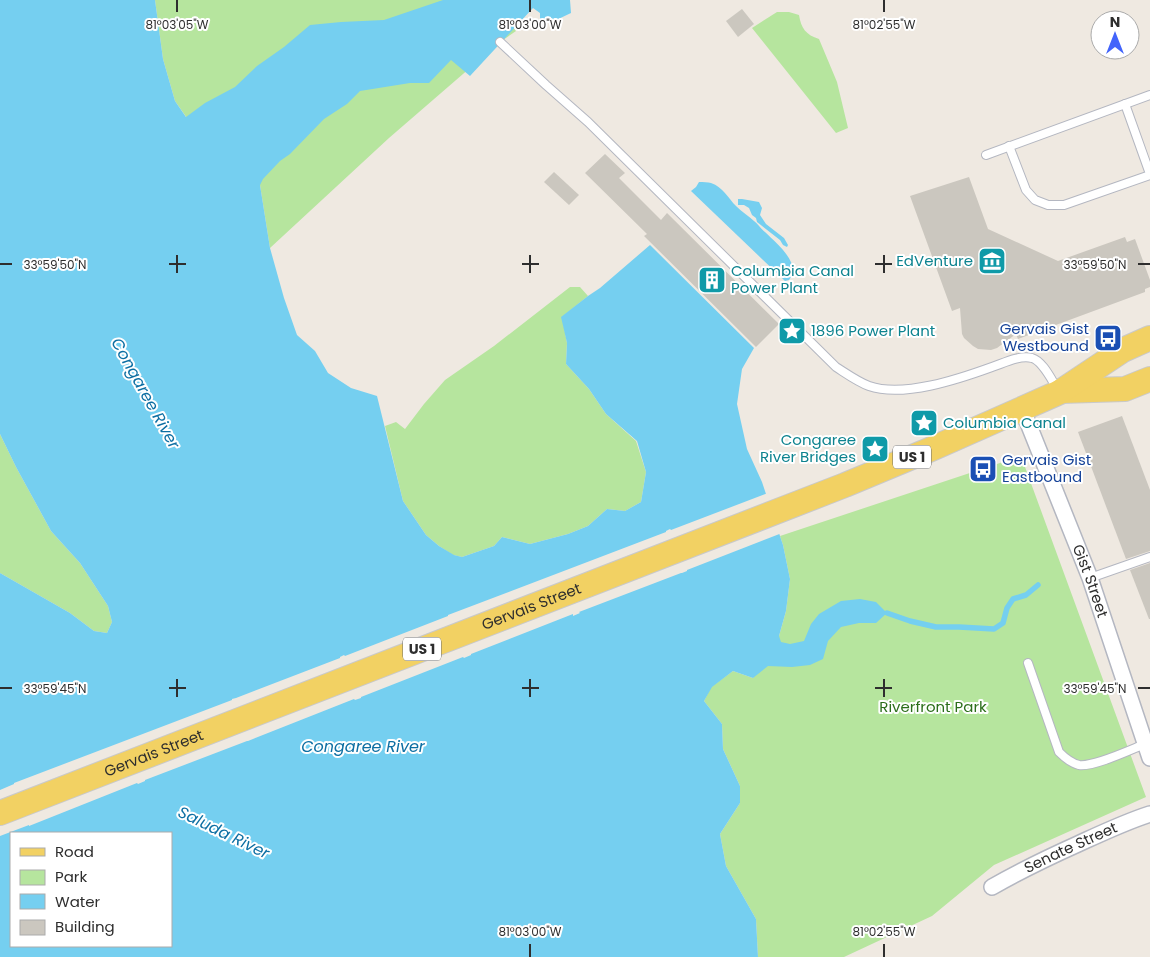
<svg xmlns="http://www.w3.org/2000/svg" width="1150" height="957" viewBox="0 0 1150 957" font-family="Poppins,sans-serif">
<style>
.green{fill:#b6e59e}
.water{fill:#75cff0;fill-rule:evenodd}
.pier{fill:#efe9e1}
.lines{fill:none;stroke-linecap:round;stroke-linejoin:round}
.stream{stroke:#75cff0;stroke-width:5.5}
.building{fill:#cbc7bf}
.service-casing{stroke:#b4b7c1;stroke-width:10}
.minor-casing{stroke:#b4b7c1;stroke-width:18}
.primary-casing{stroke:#c9c9c9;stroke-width:26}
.service{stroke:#fff;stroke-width:8}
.minor{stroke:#fff;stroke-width:15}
.primary{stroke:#f2d163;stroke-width:24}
.ticks{fill:none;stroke:#2e2e2e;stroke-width:2}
.labels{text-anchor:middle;stroke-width:4;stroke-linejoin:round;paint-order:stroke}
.shield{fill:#fff;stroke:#6d6d6d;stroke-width:1}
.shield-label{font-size:14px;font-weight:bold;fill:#2e2e2e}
.culture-label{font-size:15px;fill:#0d838f;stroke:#fff;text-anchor:start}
.transit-label{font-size:15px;fill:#164399;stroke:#fff;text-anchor:end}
.street-label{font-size:15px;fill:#2e2e2e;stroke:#fff}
.park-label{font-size:15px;fill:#2c6e1b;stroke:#fff}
.water-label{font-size:16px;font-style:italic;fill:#0d6fa3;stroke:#fff}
.ticks-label{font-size:12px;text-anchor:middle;fill:#2e2e2e;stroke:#fff;stroke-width:4;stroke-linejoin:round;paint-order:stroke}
</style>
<rect width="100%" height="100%" fill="#efe9e1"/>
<!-- green -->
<g class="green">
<path d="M 155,0 L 493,0 L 516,31 L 500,42 L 389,138 L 270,248 L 260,185 L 208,148 L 175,101 L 163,59 Z"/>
<path d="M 777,12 L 789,12 L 799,15 C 801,28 806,35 819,39 L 837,82 L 848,128 L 836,133 L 752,28 Z"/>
<path d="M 570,287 L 580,287 L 588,296 L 562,317 L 567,343 L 566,364 L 589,389 L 606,414 L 636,441 L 646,472 L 641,502 L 625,511 L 607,509 L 588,526 L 568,534 L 530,544 L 502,537 L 494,546 L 462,557 L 453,555 L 439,546 L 426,535 L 403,501 L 385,426 L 396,422 L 405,429 L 424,404 L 445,380 L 494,346 Z"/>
<path d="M 0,434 L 16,467 L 51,531 L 80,563 L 108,606 L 112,622 L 107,633 L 94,631 L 70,613 L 0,573 Z"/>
<path d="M 1021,456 L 1146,797 L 994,865 L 932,916 L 844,957 L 758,957 L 756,919 L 726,866 L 720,834 L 740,803 L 740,786 L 723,749 L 722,724 L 704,701 L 711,687 L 733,671 L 753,678 L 779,636 L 786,611 L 790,579 L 783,545 L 780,536 Z"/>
</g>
<!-- water -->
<g class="water">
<path d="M 0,0 L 155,0 L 163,59 L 175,101 L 186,117 L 205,103 L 235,87 L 257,66 L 284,47 L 310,25 L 341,22 L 384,20 L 443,0 L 570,0 L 571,13 L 552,22 L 540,21 L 540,13 L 533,8 L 470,76 L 451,60 L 429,83 L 410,83 L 360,91 L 347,104 L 324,119 L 290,154 L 280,161 L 263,179 L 260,185 L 270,248 L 284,298 L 297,335 L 315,351 L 328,373 L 351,388 L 377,396 L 403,501 L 426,535 L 439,546 L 454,555 L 462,557 L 494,546 L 502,537 L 530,544 L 568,534 L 588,526 L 607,509 L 625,511 L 641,502 L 646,472 L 637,441 L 606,414 L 589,389 L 566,364 L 567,343 L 561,317 L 588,296 L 600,288 L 650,245 L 754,348 L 742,369 L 737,404 L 747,449 L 762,482 L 783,545 L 790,579 L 786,611 L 779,636 L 781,642 L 790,644 L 804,641 L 811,624 L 819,614 L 841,601 L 860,599 L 876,602 L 887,613 L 876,623 L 859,623 L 841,627 L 828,641 L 823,659 L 810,665 L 792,667 L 768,666 L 753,678 L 733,671 L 712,687 L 704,701 L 722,724 L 723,749 L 740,786 L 740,803 L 720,834 L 726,866 L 756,919 L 758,957 L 0,957 L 0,573 L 70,613 L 94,631 L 107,633 L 112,622 L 108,606 L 80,563 L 51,531 L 16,467 L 0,434 ZM 11,833 L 171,833 L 171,946 L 11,946 Z"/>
<path d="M 699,182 C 703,182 708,182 711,183 C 723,187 728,198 736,206 C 742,212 749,216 754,221 C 758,224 761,229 765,232 C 777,244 792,255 794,273 L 789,280 L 785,281 L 691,191 L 696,187 Z"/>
<path d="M 738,199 L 742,199 L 759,202 L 762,208 L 760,215 L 766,224 L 784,238 L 788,245 L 787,247 L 783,245 L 780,240 L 757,222 L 756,218 L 752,215 L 749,208 L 744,205 L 738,205 Z"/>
</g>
<!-- pier -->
<path class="pier" d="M 768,493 L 782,533 L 687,570 L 687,571 L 682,573 L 681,573 L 579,612 L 580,613 L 573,616 L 573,614 L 471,654 L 471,655 L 464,658 L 463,657 L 361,697 L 361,698 L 355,700 L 354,699 L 248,741 L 247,741 L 145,780 L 145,781 L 138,784 L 137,783 L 29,826 L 29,825 L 0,836 L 0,790 L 14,784 L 14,783 L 232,700 L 232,699 L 236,698 L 340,658 L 340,657 L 344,655 L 345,656 L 448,616 L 448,615 L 666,532 L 666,531 L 670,529 L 671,530 Z"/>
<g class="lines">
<!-- stream -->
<path class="stream" d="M 887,613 L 910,621 L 936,627 L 959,627 L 994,629 L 1003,623 L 1007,608 L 1013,599 L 1026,595 L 1038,585"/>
</g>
<!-- building -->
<g class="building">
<path d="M 742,9 L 754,24 L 738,37 L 726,21 Z"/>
<path d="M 605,154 L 625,173 L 619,178 L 661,220 L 667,213 L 779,324 L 756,347 L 644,236 L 647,234 L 585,173 Z"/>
<path d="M 554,172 L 579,195 L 569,205 L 544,182 Z"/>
<path d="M 969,177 L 988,229 L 1058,261 L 1125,237 L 1127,242 L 1135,239 L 1150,280 L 1150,287 L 1145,289 L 1145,292 L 1018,339 L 1016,334 L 997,348 L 991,350 L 978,349 L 973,346 L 964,338 L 962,334 L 960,308 L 952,311 L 910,196 Z"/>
<path d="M 1122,416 L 1150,490 L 1150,551 L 1126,559 L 1078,432 Z"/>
<path d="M 1150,563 L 1150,619 L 1149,619 L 1130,570 Z"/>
</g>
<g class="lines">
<defs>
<g id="service">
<path d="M 500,42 L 546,85 L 588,122 L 836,367 C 847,374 858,382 869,386 C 903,398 959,379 992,367 C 1004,363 1019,355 1032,358 C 1043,361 1052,381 1058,390"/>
<path d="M 1125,104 L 1150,174"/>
<path d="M 1009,146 L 1026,190 L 1035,200 L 1048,205 L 1064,205 L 1150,175"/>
<path d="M 986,155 L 1150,95"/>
<path d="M 1090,578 L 1150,557"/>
<path d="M 1028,663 L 1059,752 C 1065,758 1071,763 1079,765 C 1094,767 1130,750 1145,744"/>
</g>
<g id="minor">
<path id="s1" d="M 1022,408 L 1090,578 L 1150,758"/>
<path id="s2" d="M 992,887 C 1020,871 1049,857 1078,844 C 1102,833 1125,822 1150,814"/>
</g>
<g id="primary">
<path d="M 1061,391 L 1125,389 L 1150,379"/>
<path id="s3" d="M 0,813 L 845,485 L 929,450 L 1060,392 L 1123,350 L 1150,338"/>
</g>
</defs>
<!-- service casing -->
<use href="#service" class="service-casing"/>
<!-- minor casing -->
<use href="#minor" class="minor-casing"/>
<!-- primary casing -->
<use href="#primary" class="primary-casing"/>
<!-- service -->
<use href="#service" class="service"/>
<!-- minor -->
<use href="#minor" class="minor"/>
<!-- primary -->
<use href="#primary" class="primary"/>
</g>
<!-- ticks -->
<path class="ticks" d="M 177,0 L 177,12M 530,0 L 530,12M 884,0 L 884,12M 177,255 L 177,273M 530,255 L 530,273M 884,255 L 884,273M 0,264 L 12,264M 169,264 L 186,264M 522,264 L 539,264M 875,264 L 892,264M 1138,264 L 1150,264M 177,679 L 177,697M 530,679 L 530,697M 884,679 L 884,697M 0,688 L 12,688M 169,688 L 186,688M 522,688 L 539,688M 875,688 L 892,688M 1138,688 L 1150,688M 530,944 L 530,957M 884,944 L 884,957"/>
<!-- icons -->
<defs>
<symbol id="museum-square" viewBox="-11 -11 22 22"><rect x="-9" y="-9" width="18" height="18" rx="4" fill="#0f9aa8" stroke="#fff"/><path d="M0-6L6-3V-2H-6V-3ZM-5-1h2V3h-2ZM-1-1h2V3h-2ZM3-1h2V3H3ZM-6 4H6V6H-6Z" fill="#fff"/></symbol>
<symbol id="building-square" viewBox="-11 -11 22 22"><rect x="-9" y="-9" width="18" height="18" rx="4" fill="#0f9aa8" stroke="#fff"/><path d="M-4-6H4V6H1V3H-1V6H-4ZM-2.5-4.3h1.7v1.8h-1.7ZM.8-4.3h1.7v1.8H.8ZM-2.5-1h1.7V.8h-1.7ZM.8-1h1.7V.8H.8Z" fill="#fff"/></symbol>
<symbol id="sight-square" viewBox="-11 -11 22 22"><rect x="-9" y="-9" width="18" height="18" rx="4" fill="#0f9aa8" stroke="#fff"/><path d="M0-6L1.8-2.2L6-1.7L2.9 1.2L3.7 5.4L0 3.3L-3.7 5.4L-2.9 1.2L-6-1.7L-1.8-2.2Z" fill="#fff"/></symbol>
<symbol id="bus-square" viewBox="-11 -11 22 22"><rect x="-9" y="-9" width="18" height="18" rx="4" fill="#1a4fb4" stroke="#fff"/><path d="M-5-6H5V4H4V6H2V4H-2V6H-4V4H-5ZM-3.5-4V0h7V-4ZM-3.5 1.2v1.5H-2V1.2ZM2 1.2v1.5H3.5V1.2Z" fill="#fff"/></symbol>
</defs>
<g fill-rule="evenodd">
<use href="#museum-square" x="976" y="245" width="32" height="32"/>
<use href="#building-square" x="696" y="264" width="32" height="32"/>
<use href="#sight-square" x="776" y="315" width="32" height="32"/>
<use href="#bus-square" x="1092" y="322" width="32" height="32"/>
<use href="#sight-square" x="908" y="407" width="32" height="32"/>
<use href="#sight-square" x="859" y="433" width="32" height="32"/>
<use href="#bus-square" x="967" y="453" width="32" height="32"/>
</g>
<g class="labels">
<!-- shield labels -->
<g class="shield">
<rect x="893" y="445.5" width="38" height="23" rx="4"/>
<rect x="403" y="637.5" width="38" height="23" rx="4"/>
</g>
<g class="shield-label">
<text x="912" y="462">US 1</text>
<text x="422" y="654">US 1</text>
</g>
<!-- culture labels -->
<g class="culture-label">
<text x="973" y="266" text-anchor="end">EdVenture</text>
<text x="731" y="276">Columbia Canal<tspan x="731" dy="17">Power Plant</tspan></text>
<text x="811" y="336">1896 Power Plant</text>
<text x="943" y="428">Columbia Canal</text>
<text x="856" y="445" text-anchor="end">Congaree<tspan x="856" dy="17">River Bridges</tspan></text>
</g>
<!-- transit labels -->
<g class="transit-label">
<text x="1089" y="334">Gervais Gist<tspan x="1089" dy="17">Westbound</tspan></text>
<text x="1002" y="465" text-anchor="start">Gervais Gist<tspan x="1002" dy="17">Eastbound</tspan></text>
</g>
<!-- street labels -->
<g class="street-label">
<text dy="5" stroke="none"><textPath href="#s1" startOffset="186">Gist Street</textPath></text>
<text dy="5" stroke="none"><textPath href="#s3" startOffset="570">Gervais Street</textPath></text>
<text dy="5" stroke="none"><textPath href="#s3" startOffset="165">Gervais Street</textPath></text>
<text dy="5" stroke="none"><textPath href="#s2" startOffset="88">Senate Street</textPath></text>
</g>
<!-- park labels -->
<g class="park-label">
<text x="933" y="712">Riverfront Park</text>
</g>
<!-- water labels -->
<g class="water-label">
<text transform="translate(146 393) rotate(61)" y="6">Congaree River</text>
<text x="363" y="752">Congaree River</text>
<text transform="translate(224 832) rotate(26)" y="6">Saluda River</text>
</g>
</g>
<g class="ticks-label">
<text x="177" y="29">81°03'05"W</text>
<text x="530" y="29">81°03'00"W</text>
<text x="884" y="29">81°02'55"W</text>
<text x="55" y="269">33°59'50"N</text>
<text x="1095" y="269">33°59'50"N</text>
<text x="55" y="693">33°59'45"N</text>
<text x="1095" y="693">33°59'45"N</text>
<text x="530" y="936">81°03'00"W</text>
<text x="884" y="936">81°02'55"W</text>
</g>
<!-- legend -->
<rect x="10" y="832" width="162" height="115" fill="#ffffff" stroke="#ababab"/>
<rect x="20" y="848" width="25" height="8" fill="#f2d163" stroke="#ababab"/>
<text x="55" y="857" font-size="15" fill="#2e2e2e">Road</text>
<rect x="20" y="870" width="25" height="15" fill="#b6e59e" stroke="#ababab"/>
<text x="55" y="882" font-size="15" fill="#2e2e2e">Park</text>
<rect x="20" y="894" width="25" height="15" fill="#75cff0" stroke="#ababab"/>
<text x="55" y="907" font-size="15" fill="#2e2e2e">Water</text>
<rect x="20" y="920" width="25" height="15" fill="#cbc7bf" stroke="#ababab"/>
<text x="55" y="932" font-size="15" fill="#2e2e2e">Building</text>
<!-- north arrow -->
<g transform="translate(1115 35)"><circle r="24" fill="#ffffff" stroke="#ababab"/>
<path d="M0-4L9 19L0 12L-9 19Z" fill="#4264fb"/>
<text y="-8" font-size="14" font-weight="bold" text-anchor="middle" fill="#2e2e2e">N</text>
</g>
</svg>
